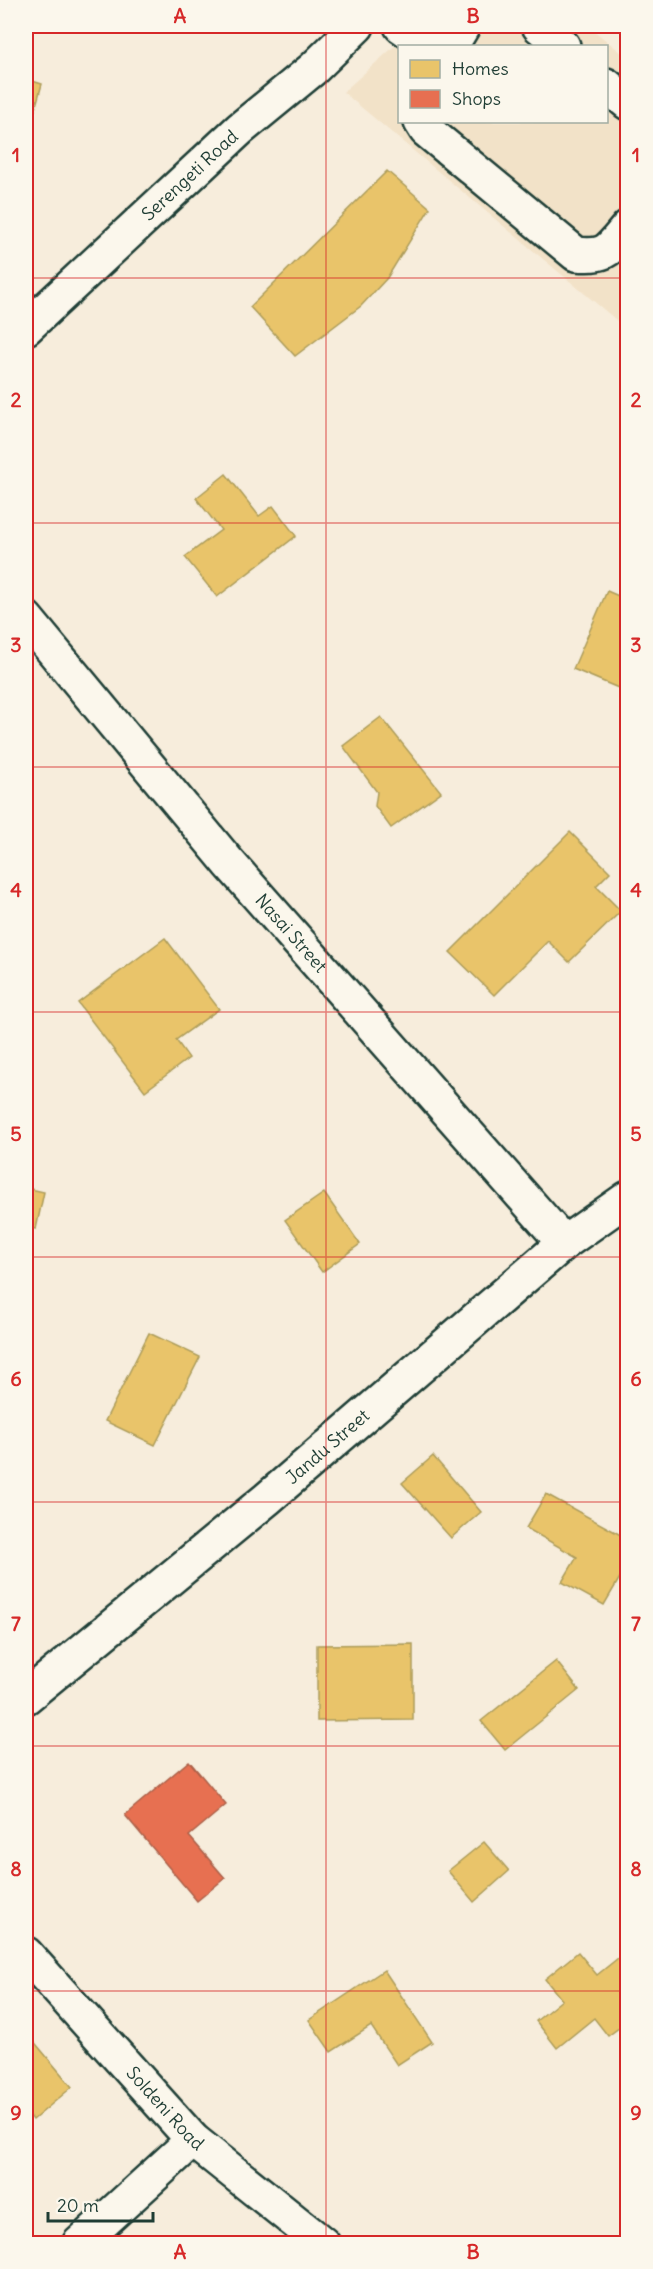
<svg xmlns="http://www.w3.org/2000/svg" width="653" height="2269" viewBox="0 0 653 2269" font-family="Delius,sans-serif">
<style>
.built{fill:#f2e2c8;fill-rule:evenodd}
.homes{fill:#e9c46a;stroke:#ac9c5a;stroke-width:1.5}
.shops{fill:#e76f51;stroke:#ab6048;stroke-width:1.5}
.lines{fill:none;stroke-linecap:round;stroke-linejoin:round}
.minor-casing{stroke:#1f3d34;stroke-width:38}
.minor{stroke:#fbf7ec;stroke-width:33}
.grid{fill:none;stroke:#d62828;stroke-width:1.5;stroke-opacity:0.55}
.labels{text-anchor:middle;stroke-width:6;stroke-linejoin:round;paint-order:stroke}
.street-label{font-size:18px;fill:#1f3d34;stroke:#fbf7ec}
.neatline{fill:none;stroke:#d62828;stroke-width:2}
.grid-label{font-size:20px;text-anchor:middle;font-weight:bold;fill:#d62828}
</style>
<rect width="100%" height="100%" fill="#f7eddc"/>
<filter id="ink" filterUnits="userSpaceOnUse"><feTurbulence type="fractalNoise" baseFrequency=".0167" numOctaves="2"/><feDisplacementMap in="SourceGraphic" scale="12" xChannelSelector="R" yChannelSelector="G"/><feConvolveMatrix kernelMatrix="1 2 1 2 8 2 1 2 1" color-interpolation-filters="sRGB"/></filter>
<g filter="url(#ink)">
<!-- built -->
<path class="built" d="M 415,26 L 588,26 L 627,57 L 627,329 L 343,92 L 406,36 ZM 400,46 L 606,46 L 606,122 L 400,122 Z"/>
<!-- homes -->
<g class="homes">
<path d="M 26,79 L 42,84 L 27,138 L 26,138 Z"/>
<path d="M 387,171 L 430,208 L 387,278 L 361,306 L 295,356 L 250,307 Z"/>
<path d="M 226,474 L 259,516 L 273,506 L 296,536 L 217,597 L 185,557 L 221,530 L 196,498 Z"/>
<path d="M 607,591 L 628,600 L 628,692 L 573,669 Z"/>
<path d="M 381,717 L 441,792 L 391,828 L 375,806 L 377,792 L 343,746 Z"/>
<path d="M 570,832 L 610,872 L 596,886 L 621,911 L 569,962 L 548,941 L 494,995 L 450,952 Z"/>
<path d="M 165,938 L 219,1009 L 176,1040 L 189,1058 L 145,1091 L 78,1003 Z"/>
<path d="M 26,1188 L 44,1192 L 36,1229 L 26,1227 Z"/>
<path d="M 324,1193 L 360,1244 L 322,1272 L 285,1220 Z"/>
<path d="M 149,1333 L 200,1357 L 155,1445 L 105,1421 Z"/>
<path d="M 433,1456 L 481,1512 L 451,1538 L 402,1483 Z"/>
<path d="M 546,1494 L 628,1539 L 628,1564 L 604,1605 L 562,1582 L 577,1557 L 526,1528 Z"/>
<path d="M 413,1644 L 413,1720 L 317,1721 L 317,1645 Z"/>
<path d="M 556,1661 L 579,1690 L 505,1750 L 481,1721 Z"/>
<path d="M 484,1842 L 509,1871 L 474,1902 L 448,1871 Z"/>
<path d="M 628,1950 L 628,2021 L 608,2036 L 594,2018 L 557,2048 L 536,2021 L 562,2000 L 545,1979 L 578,1952 L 597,1975 Z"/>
<path d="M 384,1970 L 432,2042 L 397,2065 L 371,2026 L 331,2052 L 309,2020 Z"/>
<path d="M 26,2032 L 72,2087 L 33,2120 L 26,2111 Z"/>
</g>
<!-- shops -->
<path class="shops" d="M 189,1761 L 226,1805 L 189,1836 L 225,1878 L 197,1901 L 125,1815 Z"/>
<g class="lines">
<defs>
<g id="minor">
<path d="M 401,26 L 430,46"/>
<path d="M 539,26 L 563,46"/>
<path d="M 451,46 L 463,26"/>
<path d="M 606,85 L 628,103"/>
<path d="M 421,122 L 426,130 L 576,254 C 608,257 608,250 628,227"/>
<path id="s1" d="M 26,328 L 240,129 L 313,69 L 357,26"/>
<path id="s2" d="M 26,618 L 229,863 L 564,1243"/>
<path id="s3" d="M 26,1697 L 267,1499 L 564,1243 L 628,1198"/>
<path id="s4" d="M 26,1954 L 193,2140 L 323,2244"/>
<path d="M 79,2244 L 193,2140"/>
</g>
</defs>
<!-- minor casing -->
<use href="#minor" class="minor-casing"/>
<!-- minor -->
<use href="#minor" class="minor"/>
</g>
</g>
<!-- grid -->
<path class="grid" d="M 326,26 L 326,2244M 26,278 L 628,278M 26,523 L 628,523M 26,767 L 628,767M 26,1012 L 628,1012M 26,1257 L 628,1257M 26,1502 L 628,1502M 26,1746 L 628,1746M 26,1991 L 628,1991"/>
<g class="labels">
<!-- street labels -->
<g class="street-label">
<text dy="6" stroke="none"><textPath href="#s1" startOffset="224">Serengeti Road</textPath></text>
<text dy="6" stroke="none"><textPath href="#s2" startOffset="412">Nasai Street</textPath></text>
<text dy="6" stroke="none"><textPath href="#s3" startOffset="392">Jandu Street</textPath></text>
<text dy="6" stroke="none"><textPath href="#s4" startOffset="208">Soldeni Road</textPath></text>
</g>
</g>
<!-- margin -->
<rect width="653" height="2269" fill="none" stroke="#fbf7ec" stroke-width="66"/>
<!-- legend -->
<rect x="398" y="45" width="210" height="78" fill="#fbf7ec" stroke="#a3ada2" stroke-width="1.5"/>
<rect x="410" y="60" width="30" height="18" fill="#e9c46a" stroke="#a3ada2" stroke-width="1.5"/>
<text x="452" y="75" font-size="18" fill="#1f3d34">Homes</text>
<rect x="410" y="90" width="30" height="18" fill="#e76f51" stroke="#a3ada2" stroke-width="1.5"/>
<text x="452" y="105" font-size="18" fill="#1f3d34">Shops</text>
<!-- scale -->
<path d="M48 2212v9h105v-9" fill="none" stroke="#1f3d34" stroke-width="3"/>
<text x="57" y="2212" font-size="18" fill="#1f3d34" stroke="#fbf7ec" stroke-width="4.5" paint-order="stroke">20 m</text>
<rect x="33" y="33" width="587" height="2203" class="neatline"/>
<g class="grid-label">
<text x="180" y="23">A</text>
<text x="473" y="23">B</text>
<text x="16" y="162">1</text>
<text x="636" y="162">1</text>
<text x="16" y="407">2</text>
<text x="636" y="407">2</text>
<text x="16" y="652">3</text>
<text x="636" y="652">3</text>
<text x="16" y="897">4</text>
<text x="636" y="897">4</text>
<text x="16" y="1141">5</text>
<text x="636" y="1141">5</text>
<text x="16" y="1386">6</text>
<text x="636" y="1386">6</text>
<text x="16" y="1631">7</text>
<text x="636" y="1631">7</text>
<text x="16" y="1876">8</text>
<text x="636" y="1876">8</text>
<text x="16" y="2120">9</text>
<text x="636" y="2120">9</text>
<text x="180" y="2259">A</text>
<text x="473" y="2259">B</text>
</g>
</svg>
